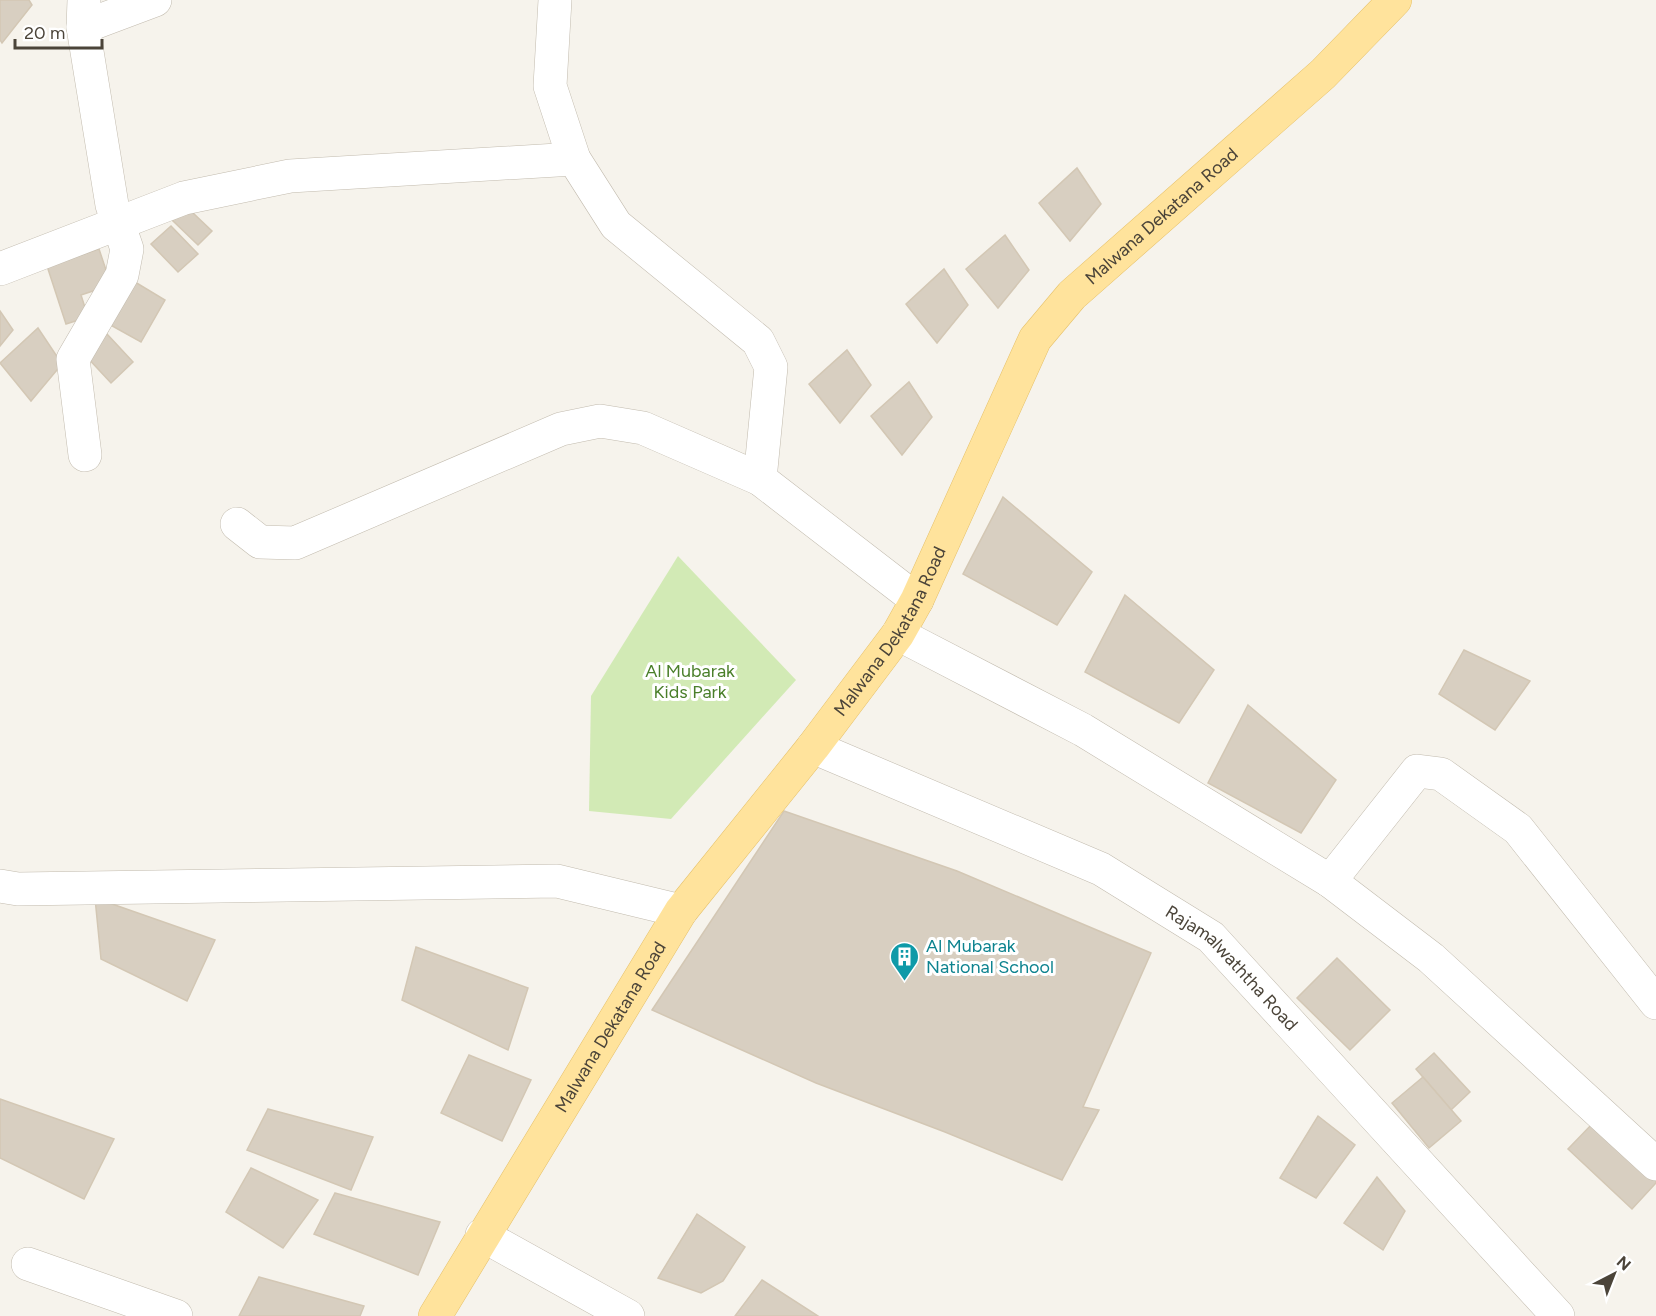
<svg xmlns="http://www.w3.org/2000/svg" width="1656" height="1316" viewBox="0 0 1656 1316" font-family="Figtree,sans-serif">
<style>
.green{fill:#d2eab5}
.building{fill:#d8cfc1;stroke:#d3c7b4;stroke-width:1.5}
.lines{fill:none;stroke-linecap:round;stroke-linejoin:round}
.minor-casing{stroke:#c2bbae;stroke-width:34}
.major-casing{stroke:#e6c16a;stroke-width:34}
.minor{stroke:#fff;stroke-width:33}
.major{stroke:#ffe39c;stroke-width:33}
.labels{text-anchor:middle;stroke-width:6;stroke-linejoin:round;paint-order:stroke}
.street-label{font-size:18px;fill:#4b4439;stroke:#fff}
.park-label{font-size:18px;fill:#4a7f2a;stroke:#fff}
.culture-label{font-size:18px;fill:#0d838f;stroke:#fff;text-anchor:start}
</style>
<rect width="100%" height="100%" fill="#f6f3ec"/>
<!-- green -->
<path class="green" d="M 678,556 L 796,680 L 671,819 L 589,811 L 591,696 Z"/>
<!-- building -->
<g class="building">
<path d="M 0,0 L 29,0 L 32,5 L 2,43 L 0,40 Z"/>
<path d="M 1077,168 L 1101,204 L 1070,241 L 1039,203 Z"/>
<path d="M 192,212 L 212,231 L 198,245 L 172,220 Z"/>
<path d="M 171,226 L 198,254 L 178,272 L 151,244 Z"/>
<path d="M 1005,235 L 1029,270 L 998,308 L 966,269 Z"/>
<path d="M 99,249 L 111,285 L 81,295 L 88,317 L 66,324 L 47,266 Z"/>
<path d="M 944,269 L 968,305 L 937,343 L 906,304 Z"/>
<path d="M 130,279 L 165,300 L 141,342 L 105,322 Z"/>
<path d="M 0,311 L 13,330 L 0,346 Z"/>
<path d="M 38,328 L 62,364 L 31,401 L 0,363 Z"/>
<path d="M 107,334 L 133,362 L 111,383 L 85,355 Z"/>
<path d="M 847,350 L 871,385 L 840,423 L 809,384 Z"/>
<path d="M 909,382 L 932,417 L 902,455 L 871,416 Z"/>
<path d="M 1003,497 L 1092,572 L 1057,625 L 963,574 Z"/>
<path d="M 1125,595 L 1214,670 L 1179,723 L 1085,672 Z"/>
<path d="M 1464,650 L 1530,681 L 1495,730 L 1439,694 Z"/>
<path d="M 1248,705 L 1336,780 L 1301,833 L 1208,783 Z"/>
<path d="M 784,811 L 957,871 L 1151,953 L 1083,1107 L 1099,1110 L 1062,1180 L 945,1132 L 816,1083 L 652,1010 Z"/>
<path d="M 95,898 L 215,940 L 187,1001 L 101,959 Z"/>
<path d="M 416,947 L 528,988 L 508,1050 L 402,1000 Z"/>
<path d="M 1337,958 L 1390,1010 L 1350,1050 L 1297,998 Z"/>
<path d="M 1434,1053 L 1470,1092 L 1451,1110 L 1416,1069 Z"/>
<path d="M 469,1055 L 531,1080 L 502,1141 L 441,1113 Z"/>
<path d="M 1423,1077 L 1461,1121 L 1429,1148 L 1392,1103 Z"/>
<path d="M 0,1099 L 114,1139 L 84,1199 L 0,1158 Z"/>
<path d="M 268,1109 L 373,1137 L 351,1190 L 247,1150 Z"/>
<path d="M 1318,1116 L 1355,1145 L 1316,1198 L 1280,1178 Z"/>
<path d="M 1594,1122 L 1656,1180 L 1656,1183 L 1632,1209 L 1568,1149 Z"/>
<path d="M 251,1168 L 318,1200 L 283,1248 L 226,1212 Z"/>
<path d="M 1377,1177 L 1405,1211 L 1383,1250 L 1344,1223 Z"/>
<path d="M 335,1193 L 440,1222 L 418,1275 L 314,1234 Z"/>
<path d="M 697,1214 L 745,1247 L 723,1281 L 701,1293 L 658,1278 Z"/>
<path d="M 259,1277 L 364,1306 L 360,1316 L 239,1316 Z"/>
<path d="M 762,1280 L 818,1316 L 735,1316 Z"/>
</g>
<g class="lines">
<defs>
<g id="minor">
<path d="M 84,0 L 83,27 L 112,205 L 127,249 L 122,275 L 73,359 L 85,455"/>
<path d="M 555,0 L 550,86 L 574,159 L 616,225 L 758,341 L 771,367 L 760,479 L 917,600"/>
<path d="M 83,27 L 155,0"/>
<path d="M 0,269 L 184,198 L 290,176 L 574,159"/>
<path d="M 237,524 L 260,542 L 295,543 L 561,429 L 600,421 L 643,428 L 760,479"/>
<path d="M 898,634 L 1083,730 L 1330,881 L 1431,958 L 1656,1164"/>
<path id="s1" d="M 813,747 L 1101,869 L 1211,937 L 1558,1316"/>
<path d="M 1330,881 L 1417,771 L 1441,774 L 1518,829 L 1656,1003"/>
<path d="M 0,886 L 18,889 L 557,881 L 681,911"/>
<path d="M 482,1235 L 628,1316"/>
<path d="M 28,1264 L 176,1316"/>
</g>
<g id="major">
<path id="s2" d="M 435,1316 L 681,911 L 813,747 L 898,634 L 917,600 L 1035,339 L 1072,295 L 1323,74 L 1395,0"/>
</g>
</defs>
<!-- minor casing -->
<use href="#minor" class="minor-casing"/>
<!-- major casing -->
<use href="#major" class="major-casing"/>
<!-- minor -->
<use href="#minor" class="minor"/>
<!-- major -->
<use href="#major" class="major"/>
</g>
<!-- icons -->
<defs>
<symbol id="building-pin" viewBox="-11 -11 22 30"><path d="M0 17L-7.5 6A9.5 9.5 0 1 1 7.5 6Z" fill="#0f9aa8" stroke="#fff"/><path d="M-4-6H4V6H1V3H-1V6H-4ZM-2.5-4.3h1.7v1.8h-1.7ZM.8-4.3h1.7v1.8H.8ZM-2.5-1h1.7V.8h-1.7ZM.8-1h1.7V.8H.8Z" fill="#fff"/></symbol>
</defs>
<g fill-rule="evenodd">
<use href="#building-pin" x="888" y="940" width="33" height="45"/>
</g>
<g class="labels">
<!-- street labels -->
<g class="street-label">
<text dy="6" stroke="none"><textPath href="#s2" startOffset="1328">Malwana Dekatana Road</textPath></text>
<text dy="6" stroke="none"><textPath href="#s2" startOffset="824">Malwana Dekatana Road</textPath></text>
<text dy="6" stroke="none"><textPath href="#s1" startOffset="478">Rajamalwaththa Road</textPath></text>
<text dy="6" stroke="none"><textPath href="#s2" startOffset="338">Malwana Dekatana Road</textPath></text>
</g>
<!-- park labels -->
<g class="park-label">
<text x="690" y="677">Al Mubarak<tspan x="690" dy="21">Kids Park</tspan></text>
</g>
<!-- culture labels -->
<g class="culture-label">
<text x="926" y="952">Al Mubarak<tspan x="926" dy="21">National School</tspan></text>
</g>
</g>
<!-- north arrow -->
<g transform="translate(1614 1274) rotate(42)" stroke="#ffffff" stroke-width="4.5" paint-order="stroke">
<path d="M0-4.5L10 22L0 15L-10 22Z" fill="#4b4439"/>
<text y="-9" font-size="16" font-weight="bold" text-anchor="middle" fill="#4b4439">N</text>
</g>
<!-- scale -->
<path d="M15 39v9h87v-9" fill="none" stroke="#4b4439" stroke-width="3"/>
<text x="24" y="39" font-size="18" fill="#4b4439" stroke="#ffffff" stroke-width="4.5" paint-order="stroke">20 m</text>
</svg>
